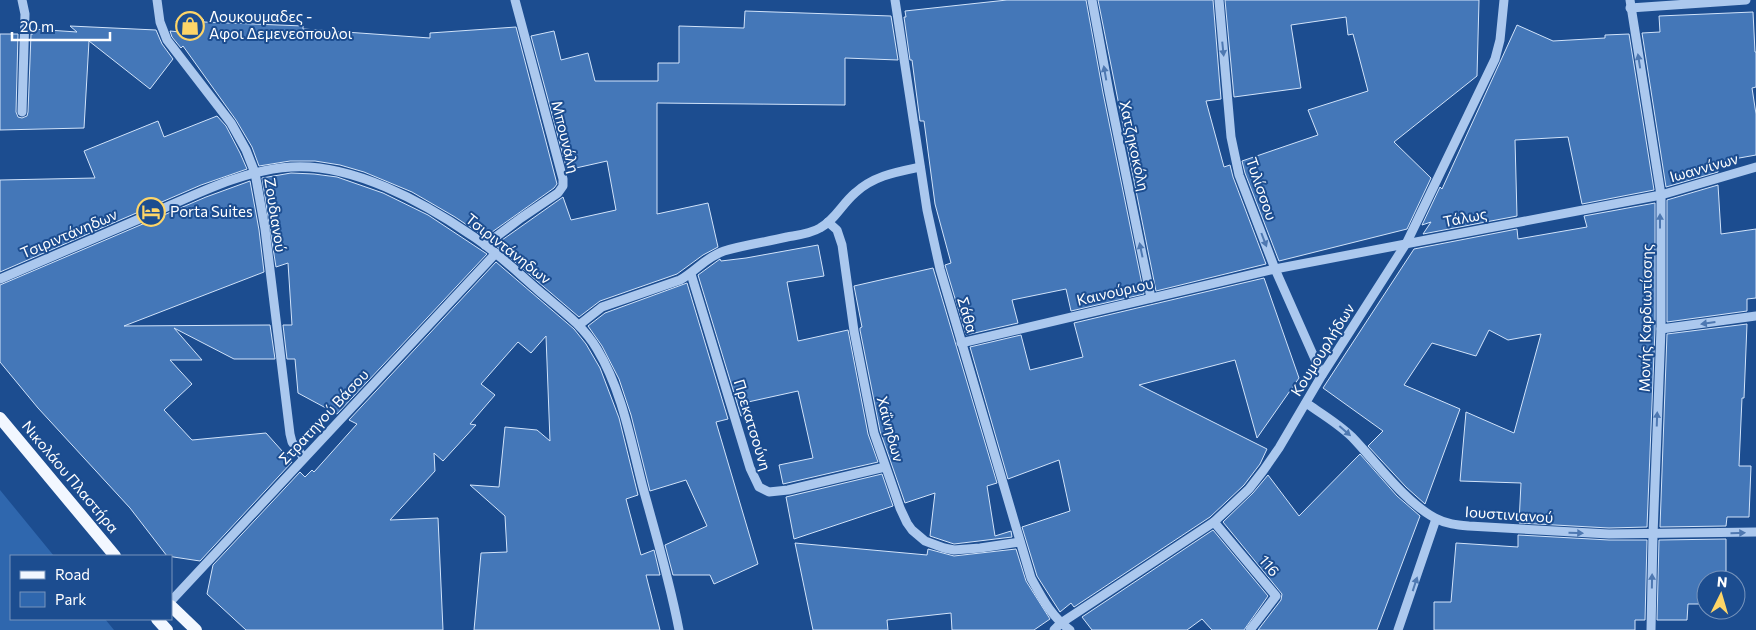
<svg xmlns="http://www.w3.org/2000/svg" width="1756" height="630" viewBox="0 0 1756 630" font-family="Commissioner,sans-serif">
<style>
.green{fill:#2f67ae}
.building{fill:#4477b8;stroke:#d1e3fa}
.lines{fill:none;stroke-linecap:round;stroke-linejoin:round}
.minor{stroke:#abc8ee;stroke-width:9}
.major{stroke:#f2f7ff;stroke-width:12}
.oneway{fill:#4e78b1}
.labels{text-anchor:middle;stroke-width:4;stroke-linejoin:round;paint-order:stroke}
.poi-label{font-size:15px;fill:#fff;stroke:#1c4d90;text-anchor:start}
.street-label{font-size:15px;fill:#fff;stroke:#1c4d90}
</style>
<rect width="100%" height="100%" fill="#1c4d90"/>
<!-- green -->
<path class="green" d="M 0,490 L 54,556 L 11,556 L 11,619 L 105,619 L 114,630 L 0,630 Z"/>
<!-- building -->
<g class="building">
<path d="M 1007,0 L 1086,0 L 1103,93 L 1144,294 L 1071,311 L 1066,289 L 1012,300 L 1018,323 L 966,335 L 945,265 L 951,263 L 935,204 L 924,121 L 920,121 L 912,60 L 910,60 L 904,17 L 906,17 L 905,11 Z"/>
<path d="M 1098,0 L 1213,0 L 1221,99 L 1206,101 L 1224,167 L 1230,165 L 1233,177 L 1266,264 L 1156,291 Z"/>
<path d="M 1225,0 L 1479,0 L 1477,76 L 1394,142 L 1431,178 L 1407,229 L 1279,261 L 1245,173 L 1242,161 L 1318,135 L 1308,110 L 1368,91 L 1353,34 L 1348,35 L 1346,17 L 1291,25 L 1301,88 L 1234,97 Z"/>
<path d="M 745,11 L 891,16 L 898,60 L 845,58 L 845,105 L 657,103 L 657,214 L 708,203 L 718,247 L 703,255 L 677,274 L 600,301 L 579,317 L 495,245 L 563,197 L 571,220 L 616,210 L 607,161 L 567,170 L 531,36 L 554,31 L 561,60 L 588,53 L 595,81 L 658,81 L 658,63 L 679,63 L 679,26 L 744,28 Z"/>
<path d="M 1753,12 L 1755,52 L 1756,52 L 1756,87 L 1752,88 L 1756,114 L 1756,155 L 1717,162 L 1718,172 L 1666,187 L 1642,33 L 1660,32 L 1659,16 Z"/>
<path d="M 203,19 L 204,22 L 303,26 L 303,29 L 430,38 L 430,33 L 516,27 L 557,184 L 554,188 L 485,237 L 455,217 L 412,192 L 364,172 L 340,165 L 315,161 L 290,161 L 259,166 L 252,147 L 236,120 L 183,46 L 181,48 L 172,37 L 170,31 L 180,32 L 176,21 Z"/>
<path d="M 1517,25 L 1553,41 L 1605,38 L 1605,35 L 1629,34 L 1654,190 L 1582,204 L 1568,137 L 1515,140 L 1517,216 L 1423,234 L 1431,222 L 1422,225 L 1440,187 L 1442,189 Z"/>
<path d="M 70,26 L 156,30 L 162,44 L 173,59 L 150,89 L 89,41 L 84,128 L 0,130 L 0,34 L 18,34 L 16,112 L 18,117 L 22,118 L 27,116 L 28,112 L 31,34 L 33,34 L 33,29 L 77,32 Z"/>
<path d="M 217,116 L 226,126 L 240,153 L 247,169 L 201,185 L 0,272 L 0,180 L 95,178 L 84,151 L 158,121 L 164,137 Z"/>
<path d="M 291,173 L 314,174 L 337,177 L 383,193 L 428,215 L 487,254 L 337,414 L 298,393 L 295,359 L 287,359 L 283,325 L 292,325 L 288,263 L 276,267 L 262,178 Z"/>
<path d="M 250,181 L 259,230 L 264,272 L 124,326 L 270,325 L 275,359 L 234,359 L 174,328 L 202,360 L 170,360 L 192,384 L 164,410 L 192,440 L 266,433 L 292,462 L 200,561 L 167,556 L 130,508 L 38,408 L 0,362 L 0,285 L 206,197 Z"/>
<path d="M 1718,185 L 1721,234 L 1756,229 L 1756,298 L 1747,299 L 1747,311 L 1667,322 L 1667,200 Z"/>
<path d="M 1655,203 L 1655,329 L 1647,527 L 1609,528 L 1519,523 L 1521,483 L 1460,481 L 1466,412 L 1514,433 L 1541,334 L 1508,340 L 1489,330 L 1476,356 L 1432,343 L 1404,385 L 1460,409 L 1425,504 L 1406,487 L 1368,446 L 1383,431 L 1323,388 L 1414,249 L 1517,229 L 1518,239 L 1587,227 L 1584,216 Z"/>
<path d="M 818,245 L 824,276 L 787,282 L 798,341 L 848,330 L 868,434 L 878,462 L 783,484 L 779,465 L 813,458 L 798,391 L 748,402 L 751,413 L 741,416 L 698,275 L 720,259 L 721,261 L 746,258 Z"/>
<path d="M 496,262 L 574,329 L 586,344 L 600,368 L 619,418 L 638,495 L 626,499 L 641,555 L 654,550 L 660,575 L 646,575 L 660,630 L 474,630 L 481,553 L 507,552 L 505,516 L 470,485 L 499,487 L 505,427 L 537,430 L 550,441 L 546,336 L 531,353 L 518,342 L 481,384 L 495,395 L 470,424 L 476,425 L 443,461 L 434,453 L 435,471 L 390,520 L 438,518 L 443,630 L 246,630 L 207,594 L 213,565 L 300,472 L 305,477 L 312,470 L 314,472 L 357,424 L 349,420 Z"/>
<path d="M 933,268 L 997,483 L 987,486 L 995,536 L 1011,531 L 1012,537 L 954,544 L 930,536 L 935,493 L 905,503 L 880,431 L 860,330 L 860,328 L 862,327 L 854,286 Z"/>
<path d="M 1264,278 L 1299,378 L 1257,438 L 1235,360 L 1139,385 L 1267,449 L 1260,464 L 1244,485 L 1210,517 L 1074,607 L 1071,603 L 1060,612 L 1037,576 L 1022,527 L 1070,511 L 1059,460 L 1008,479 L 970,347 L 1021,335 L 1030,370 L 1083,357 L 1074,323 Z"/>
<path d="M 687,283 L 728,419 L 716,422 L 758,564 L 714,584 L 710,575 L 673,575 L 665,545 L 707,526 L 686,480 L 650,491 L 631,415 L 619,379 L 602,346 L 588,326 L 605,313 Z"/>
<path d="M 1747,324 L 1744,398 L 1742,398 L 1739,466 L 1751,466 L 1749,517 L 1727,517 L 1726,526 L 1660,527 L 1667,334 Z"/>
<path d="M 1360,454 L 1397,496 L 1420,516 L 1377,630 L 1258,630 L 1281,600 L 1282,594 L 1223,522 L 1253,493 L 1268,475 L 1299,516 Z"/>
<path d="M 882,474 L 893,506 L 794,539 L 786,497 Z"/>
<path d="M 1213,530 L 1268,596 L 1244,630 L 1212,630 L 1202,619 L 1187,630 L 1092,630 L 1082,617 Z"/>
<path d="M 1518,535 L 1609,540 L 1647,540 L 1645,620 L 1635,620 L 1635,630 L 1434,630 L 1434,602 L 1451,602 L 1456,543 L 1518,547 Z"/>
<path d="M 1726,539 L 1726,580 L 1706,580 L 1706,604 L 1688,604 L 1687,620 L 1657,620 L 1659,540 Z"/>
<path d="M 795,543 L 927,555 L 928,549 L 954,556 L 1016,549 L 1026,581 L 1050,619 L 1034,630 L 952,630 L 951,613 L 887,620 L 888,630 L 813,630 Z"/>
</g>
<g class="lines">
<!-- minor -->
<g class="minor">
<path d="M 157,0 L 160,22 L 167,40 L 231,123 L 246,150 L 255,173 L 265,229 L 290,434 L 292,442 L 304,458"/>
<path d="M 895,0 L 927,210 L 940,269 L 1031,578 C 1042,598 1051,616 1070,630"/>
<path d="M 1092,0 L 1109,92 L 1151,298"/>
<path d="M 1219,0 L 1231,137 L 1239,175 L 1275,269 L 1322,375"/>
<path d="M 1630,0 L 1661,195 L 1661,329 L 1653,535 L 1651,630"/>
<path d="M 1630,8 L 1746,0"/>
<path d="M 22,112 L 25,14 L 22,0"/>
<path d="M 828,222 L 837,230 L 842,245 L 854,331 L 874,433 L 900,508 L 907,523 L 912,530 L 925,541 L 944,548 L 954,550 L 980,548 L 1020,542"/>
<path d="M 485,245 L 521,218 L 558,193 L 563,186 L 563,179 L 515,0"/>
<path d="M 691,274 L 750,468 L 759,487 L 769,492 L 788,490 L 885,467"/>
<path d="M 0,279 C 51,257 102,235 153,213 C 197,194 243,170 291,167 C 352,163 423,202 471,235 C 496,251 517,272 539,291 C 560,309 583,325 597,349 C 622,390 631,442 643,488 C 656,535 670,582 679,630"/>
<path d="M 579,325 L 602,307 L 680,280 C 696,271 706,257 724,251 C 744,245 766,242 787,237 C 798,235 810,234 820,228 C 835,220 842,204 855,193 C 873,176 896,172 920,167"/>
<path d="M 1661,329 L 1756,316"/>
<path d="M 961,343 L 1275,269 L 1661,195 L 1756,167"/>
<path d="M 1306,403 C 1322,414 1339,424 1352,437 C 1376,462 1405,502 1435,518 C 1446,524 1458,525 1469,526 L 1609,534 L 1756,532"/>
<path d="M 1214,522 L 1276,596 L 1250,630"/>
<path d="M 171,601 L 496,253"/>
<path d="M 1054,630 L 1061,623 L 1214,522 L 1249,489 L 1263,471 L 1279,448 L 1322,375 L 1407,242 L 1495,59 L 1500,40 L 1504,0"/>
<path d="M 1398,630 L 1436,519"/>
</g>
<!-- major -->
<g class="major">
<path d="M 0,418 L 115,556"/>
<path d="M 171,606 L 196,630"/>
<path d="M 157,619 L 167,630"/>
</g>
</g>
<!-- one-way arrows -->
<defs><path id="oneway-solid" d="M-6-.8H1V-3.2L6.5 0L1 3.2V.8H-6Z" transform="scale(1.25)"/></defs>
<g class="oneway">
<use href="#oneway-solid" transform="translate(1223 49) rotate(84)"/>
<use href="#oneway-solid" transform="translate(1639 61) rotate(-99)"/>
<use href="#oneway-solid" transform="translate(1105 73) rotate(-100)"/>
<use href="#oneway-solid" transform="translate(1660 221) rotate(-90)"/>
<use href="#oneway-solid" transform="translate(1264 240) rotate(69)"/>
<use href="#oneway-solid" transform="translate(1141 250) rotate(-102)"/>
<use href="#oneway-solid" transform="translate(1708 323) rotate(172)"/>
<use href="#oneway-solid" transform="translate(1657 419) rotate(-88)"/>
<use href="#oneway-solid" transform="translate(1345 431) rotate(41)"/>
<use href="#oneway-solid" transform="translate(1576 533) rotate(2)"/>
<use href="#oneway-solid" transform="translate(1738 533) rotate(-1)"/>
<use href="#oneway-solid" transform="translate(1652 581) rotate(-89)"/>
<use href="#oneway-solid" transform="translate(1415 584) rotate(-72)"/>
</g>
<!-- icons -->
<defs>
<symbol id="shop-ring" viewBox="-11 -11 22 22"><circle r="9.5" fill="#1c4d90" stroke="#fed568" stroke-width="1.5"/><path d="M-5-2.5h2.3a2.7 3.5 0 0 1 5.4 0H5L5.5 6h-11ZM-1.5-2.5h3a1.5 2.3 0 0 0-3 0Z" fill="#fed568"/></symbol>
<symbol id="hotel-ring" viewBox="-11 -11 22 22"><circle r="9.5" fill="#1c4d90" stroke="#fed568" stroke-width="1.5"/><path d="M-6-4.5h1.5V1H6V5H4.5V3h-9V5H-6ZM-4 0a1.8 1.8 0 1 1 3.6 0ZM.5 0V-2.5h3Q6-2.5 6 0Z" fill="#fed568"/></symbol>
</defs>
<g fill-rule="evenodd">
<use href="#shop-ring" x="174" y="10" width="32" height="32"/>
<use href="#hotel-ring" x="135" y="196" width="32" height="32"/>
</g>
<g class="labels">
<!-- poi labels -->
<g class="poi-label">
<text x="209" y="22">Λουκουμαδες -<tspan x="209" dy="17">Αφοι Δεμενεοπουλοι</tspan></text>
<text x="170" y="217">Porta Suites</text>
</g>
<!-- street labels -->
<g class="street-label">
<text transform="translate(565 137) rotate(76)" y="5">Μπουνάλη</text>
<text transform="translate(1134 146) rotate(78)" y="5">Χατζηκοκόλη</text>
<text transform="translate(1704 168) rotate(-16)" y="5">Ιωαννίνων</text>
<text transform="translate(1261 189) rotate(71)" y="5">Τυλίσσου</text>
<text transform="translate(275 215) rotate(81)" y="5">Ζουδιανού</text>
<text transform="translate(1465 218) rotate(-11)" y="5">Τάλως</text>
<text transform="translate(69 234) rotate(-23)" y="5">Τσιριντάνηδων</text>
<text transform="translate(508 249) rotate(38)" y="5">Τσιριντάνηδων</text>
<text transform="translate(1115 292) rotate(-13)" y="5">Καινούριου</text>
<text transform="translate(967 315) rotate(74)" y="5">Σάθα</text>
<text transform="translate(1646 318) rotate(-89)" y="5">Μονής Καρδιωτίσσης</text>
<text transform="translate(1323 350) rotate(-58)" y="5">Κουμουρλήδων</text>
<text transform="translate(324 417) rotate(-47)" y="5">Στρατηγού Βάσου</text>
<text transform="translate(752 425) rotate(73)" y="5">Πρεκατσούνη</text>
<text transform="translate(890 429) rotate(75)" y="5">Χαΐνηδων</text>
<text transform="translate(70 477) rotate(50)" y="5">Νικολάου Πλαστήρα</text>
<text transform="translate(1509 515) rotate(4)" y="5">Ιουστινιανού</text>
<text transform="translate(1269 566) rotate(50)" y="5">116</text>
</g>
</g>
<!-- legend -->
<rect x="10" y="555" width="162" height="65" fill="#1c4d90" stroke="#7794bc"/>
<rect x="20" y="571" width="25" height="8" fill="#f2f7ff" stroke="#7794bc"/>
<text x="55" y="580" font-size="15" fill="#ffffff">Road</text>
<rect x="20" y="592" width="25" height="15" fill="#2f67ae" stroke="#7794bc"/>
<text x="55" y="605" font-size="15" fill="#ffffff">Park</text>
<!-- north arrow -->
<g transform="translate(1721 595) rotate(5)"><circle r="24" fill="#1c4d90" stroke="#7794bc"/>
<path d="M0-4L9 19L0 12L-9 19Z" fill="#fed568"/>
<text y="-8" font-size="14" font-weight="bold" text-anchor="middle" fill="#ffffff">N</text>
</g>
<!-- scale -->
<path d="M12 32v8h98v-8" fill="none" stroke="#ffffff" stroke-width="2.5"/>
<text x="20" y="32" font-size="15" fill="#ffffff" stroke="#1c4d90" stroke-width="4" paint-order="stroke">20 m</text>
</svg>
